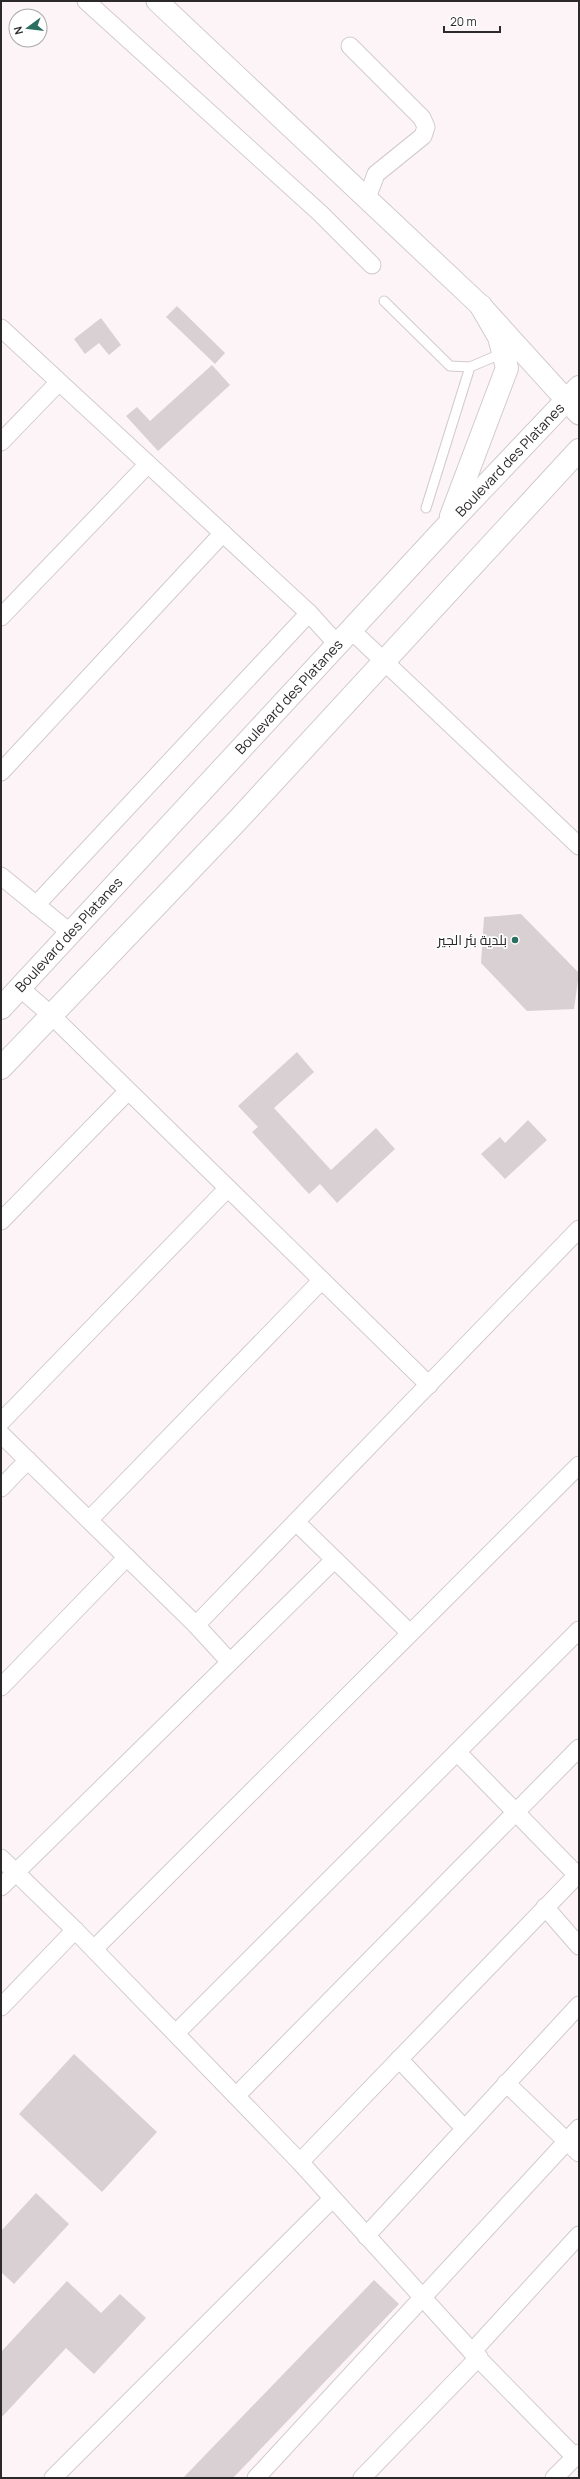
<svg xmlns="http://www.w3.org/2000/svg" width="580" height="2479" viewBox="0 0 580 2479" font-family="Manrope,Cairo,sans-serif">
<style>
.building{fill:#d9d0d3}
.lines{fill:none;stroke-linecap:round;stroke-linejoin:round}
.service-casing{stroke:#d2cacc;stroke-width:11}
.minor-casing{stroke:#d2cacc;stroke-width:19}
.tertiary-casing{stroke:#d2cacc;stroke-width:23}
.primary-casing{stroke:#d2cacc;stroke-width:24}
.service{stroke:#fff;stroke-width:9}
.minor{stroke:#fff;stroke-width:17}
.tertiary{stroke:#fff;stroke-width:21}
.primary{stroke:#fff;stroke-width:22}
.poi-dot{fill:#2b6f61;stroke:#fff;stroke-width:1.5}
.labels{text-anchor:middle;stroke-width:3.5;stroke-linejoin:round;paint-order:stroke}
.street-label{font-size:14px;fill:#2c292a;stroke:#fff}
.poi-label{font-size:14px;fill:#2c292a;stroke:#fff;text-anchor:end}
</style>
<rect width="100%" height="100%" fill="#fcf4f6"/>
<!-- building -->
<g class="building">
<path d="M 177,306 L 225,353 L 215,364 L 166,317 Z"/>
<path d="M 101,318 L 121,345 L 109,355 L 99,343 L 85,354 L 74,339 Z"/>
<path d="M 212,365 L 230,385 L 158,451 L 126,416 L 137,407 L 150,421 Z"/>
<path d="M 521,914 L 579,973 L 574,1009 L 527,1011 L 481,963 L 484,917 Z"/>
<path d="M 297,1052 L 314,1072 L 274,1108 L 331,1170 L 376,1128 L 395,1149 L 337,1203 L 320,1184 L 309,1194 L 252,1132 L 258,1127 L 238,1106 Z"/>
<path d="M 528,1120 L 547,1140 L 505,1179 L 481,1154 L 500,1137 L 505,1143 Z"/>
<path d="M 74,2054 L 157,2132 L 102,2192 L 19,2114 Z"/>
<path d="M 36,2193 L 69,2224 L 14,2284 L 1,2272 L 1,2231 Z"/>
<path d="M 374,2280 L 399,2304 L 233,2478 L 183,2478 Z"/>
<path d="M 67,2281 L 101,2313 L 120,2294 L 146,2318 L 94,2374 L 66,2348 L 1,2418 L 1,2352 Z"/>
</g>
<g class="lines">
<defs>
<g id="service">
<path d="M 384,301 L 450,366 L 470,367 L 503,353"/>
<path d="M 426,508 L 470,367"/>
</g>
<g id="minor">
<path d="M 86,1 L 320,213 L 372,265"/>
<path d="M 350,46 L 422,118 L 426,127 L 423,136 L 376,174 L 367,198"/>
<path d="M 1,328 L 309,613 L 338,645"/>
<path d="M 1,442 L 59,382"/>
<path d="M 1,617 L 148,464"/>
<path d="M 351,630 L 579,846"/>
<path d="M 1,772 L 223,533"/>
<path d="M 1,876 L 72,934"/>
<path d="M 36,905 L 309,613"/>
<path d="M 20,988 L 51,1015 L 429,1385"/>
<path d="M 1,1221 L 128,1091"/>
<path d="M 1,1422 L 228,1188"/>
<path d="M 1,1434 L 196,1625 L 230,1662"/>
<path d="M 1,1488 L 28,1460"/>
<path d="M 89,1520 L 322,1280"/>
<path d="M 296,1522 L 410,1633"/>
<path d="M 196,1625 L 579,1229"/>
<path d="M 1,1687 L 127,1557"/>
<path d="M 457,1752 L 577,1875"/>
<path d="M 1,1858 L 75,1930 L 300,2162 L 472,2352 L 575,2457"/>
<path d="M 1,1887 L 334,1560"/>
<path d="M 545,1907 L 579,1946"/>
<path d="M 94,1949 L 579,1465"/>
<path d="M 1,2007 L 75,1930"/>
<path d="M 176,2033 L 579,1630"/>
<path d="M 399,2059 L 464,2128"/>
<path d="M 506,2083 L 579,2153"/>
<path d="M 236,2096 L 579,1748"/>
<path d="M 300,2162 L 579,1873"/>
<path d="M 366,2236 L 579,2005"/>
<path d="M 472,2352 L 579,2235"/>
<path d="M 53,2478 L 332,2199"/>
<path d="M 256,2478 L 579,2128"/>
<path d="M 362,2478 L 479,2357"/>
<path d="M 554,2478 L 579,2453"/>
</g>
<path id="tertiary" d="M 157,1 L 481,306 L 579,414"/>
<g id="primary">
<path d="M 451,516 L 507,368 L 499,337 L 481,306"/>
<path id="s1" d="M 1,1008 L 447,526 L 579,387"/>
<path d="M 1,1068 L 237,821 L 579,450"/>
</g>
</defs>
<!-- service casing -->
<use href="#service" class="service-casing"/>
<!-- minor casing -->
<use href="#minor" class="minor-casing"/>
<!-- tertiary casing -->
<use href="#tertiary" class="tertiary-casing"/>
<!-- primary casing -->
<use href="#primary" class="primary-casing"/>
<!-- service -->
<use href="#service" class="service"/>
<!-- minor -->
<use href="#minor" class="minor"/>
<!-- tertiary -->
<use href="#tertiary" class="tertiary"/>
<!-- primary -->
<use href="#primary" class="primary"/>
</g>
<!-- markers -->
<circle class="poi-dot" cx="515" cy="940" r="4"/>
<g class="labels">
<!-- street labels -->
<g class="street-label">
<text dy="5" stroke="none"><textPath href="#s1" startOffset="748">Boulevard des Platanes</textPath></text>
<text dy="5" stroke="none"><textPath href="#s1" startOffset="424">Boulevard des Platanes</textPath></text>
<text dy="5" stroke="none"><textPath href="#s1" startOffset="100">Boulevard des Platanes</textPath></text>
</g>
<!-- poi labels -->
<g class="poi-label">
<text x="507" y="945">بلدية بئر الجير</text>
</g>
</g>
<!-- border -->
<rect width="580" height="2479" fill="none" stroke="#2c292a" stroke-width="4"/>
<!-- north arrow -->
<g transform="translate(28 28) rotate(255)"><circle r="19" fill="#ffffff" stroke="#aba9aa"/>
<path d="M0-3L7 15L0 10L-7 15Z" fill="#2b6f61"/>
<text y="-6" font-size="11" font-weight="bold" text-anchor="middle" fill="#2c292a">N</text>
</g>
<!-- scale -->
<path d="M444 26v6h56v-6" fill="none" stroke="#2c292a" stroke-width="2"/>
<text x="450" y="26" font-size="12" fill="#2c292a" stroke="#ffffff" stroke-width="3" paint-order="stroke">20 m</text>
</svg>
